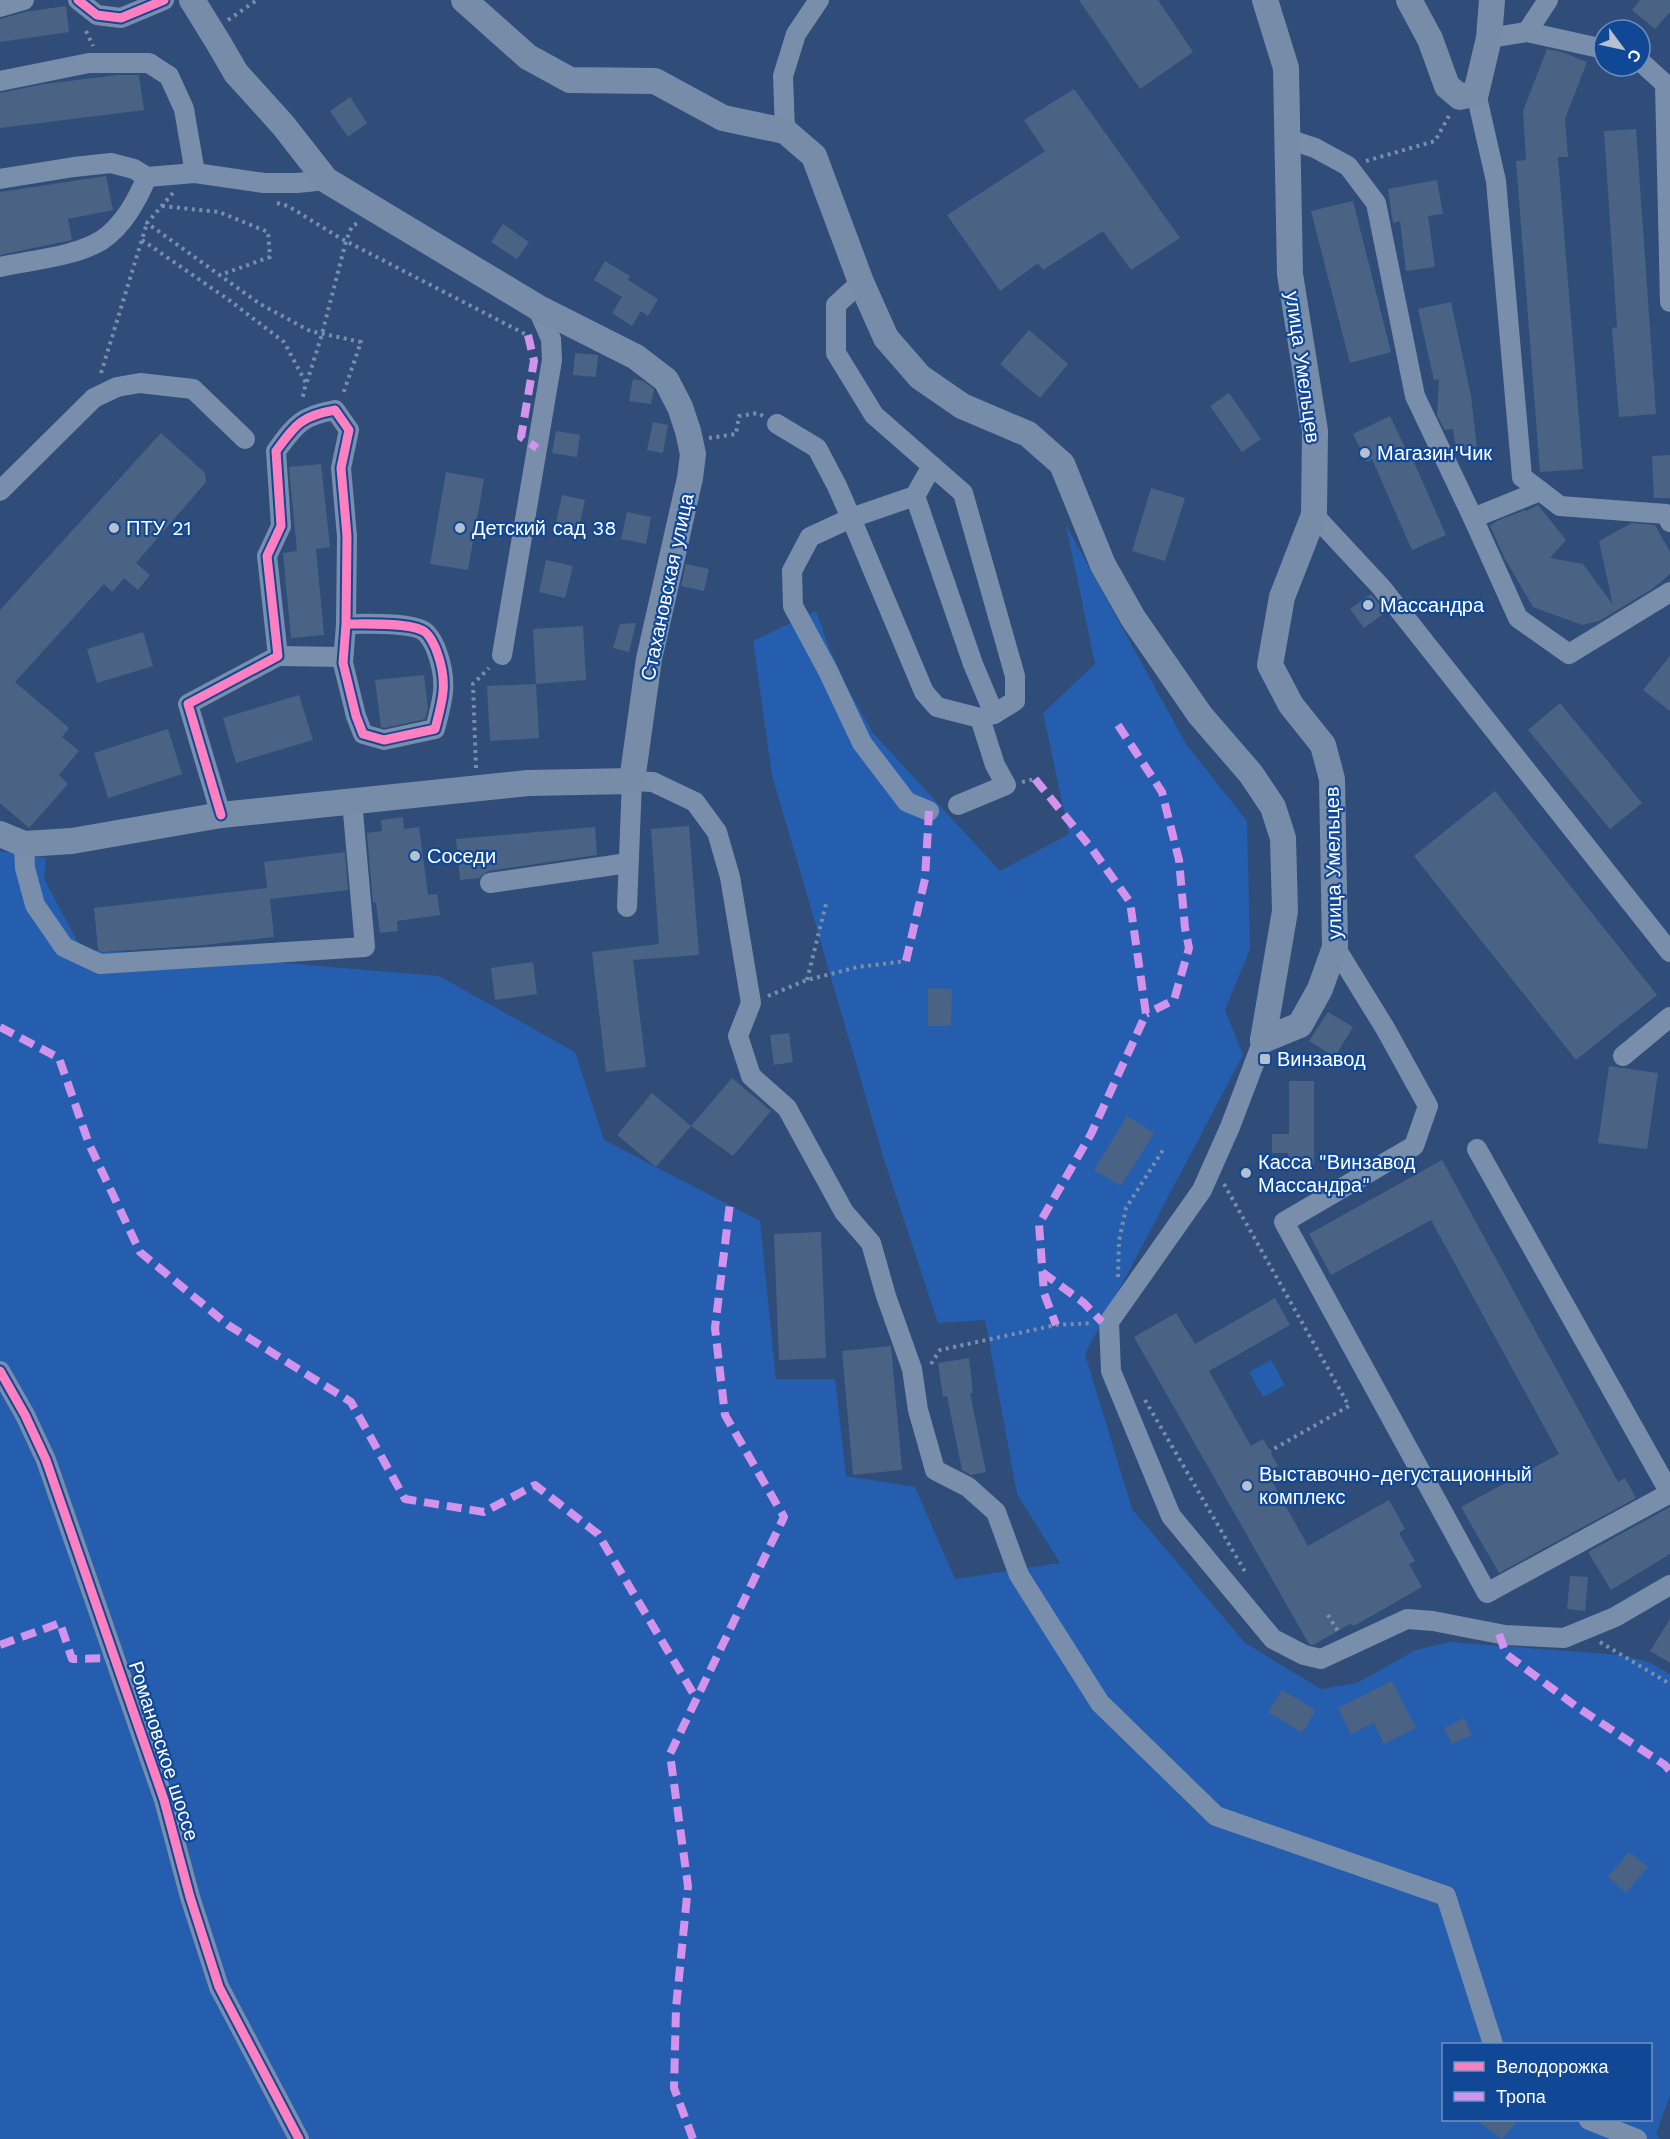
<svg xmlns="http://www.w3.org/2000/svg" width="1670" height="2139" viewBox="0 0 1670 2139" font-family="'Work Sans',sans-serif">
<style>
.green{fill:#255eae;fill-rule:evenodd}
.building{fill:#4a6385}
.lines{fill:none;stroke-linecap:round;stroke-linejoin:round}
.path{stroke:#798eab;stroke-width:4;stroke-dasharray:3 4.5;stroke-linecap:butt}
.minor{stroke:#798eab;stroke-width:20}
.major{stroke:#778ca8;stroke-width:26}
.quiet{stroke:#d193ec;stroke-width:8;stroke-dasharray:15 8;stroke-linecap:butt}
.cycleway-casing{stroke:#114896;stroke-width:13}
.cycleway{stroke:#ff80c0;stroke-width:9}
.poi-dot{fill:#b6c1d0;stroke:#114896;stroke-width:2}
.labels{text-anchor:middle;stroke-width:4.5;stroke-linejoin:round;paint-order:stroke}
.street-label{font-size:20px;fill:#fff;stroke:#114896}
.poi-label{font-size:20px;fill:#fff;stroke:#114896;text-anchor:start}
</style>
<rect width="100%" height="100%" fill="#2f4d78"/>
<!-- green -->
<g class="green">
<path d="M 1066,525 L 1186,744 L 1247,821 L 1250,949 L 1225,1010 L 1243,1055 L 1085,1354 L 1132,1509 L 1245,1643 L 1321,1689 L 1357,1683 L 1416,1650 L 1449,1642 L 1622,1655 L 1648,1662 L 1670,1674 L 1670,2096 L 1656,2134 L 1661,2139 L 0,2139 L 0,851 L 46,858 L 44,879 L 82,950 L 187,955 L 439,976 L 575,1052 L 604,1140 L 760,1221 L 776,1379 L 835,1379 L 846,1476 L 915,1487 L 955,1579 L 1060,1563 L 1017,1494 L 985,1320 L 938,1323 L 883,1156 L 772,775 L 753,641 L 816,611 L 828,645 L 847,687 L 873,733 L 1000,871 L 1069,834 L 1043,713 L 1095,664 ZM 1444,2044 L 1650,2044 L 1650,2120 L 1444,2120 Z"/>
<path d="M 1271,1360 L 1285,1385 L 1263,1397 L 1249,1372 Z"/>
</g>
<!-- building -->
<g class="building">
<path d="M 1079,0 L 1158,0 L 1193,52 L 1140,89 Z"/>
<path d="M 1640,0 L 1670,0 L 1670,12 L 1655,29 L 1632,10 Z"/>
<path d="M 66,6 L 69,32 L 0,42 L 0,19 L 25,12 Z"/>
<path d="M 1547,49 L 1562,52 L 1587,62 L 1565,119 L 1568,157 L 1558,157 L 1583,469 L 1540,472 L 1516,161 L 1526,160 L 1523,111 Z"/>
<path d="M 118,75 L 139,75 L 144,110 L 0,128 L 0,93 L 44,84 Z"/>
<path d="M 1074,89 L 1180,238 L 1131,270 L 1103,231 L 1043,270 L 1038,263 L 1000,291 L 947,215 L 1045,151 L 1024,120 Z"/>
<path d="M 350,97 L 367,123 L 348,137 L 330,111 Z"/>
<path d="M 1636,129 L 1656,414 L 1619,417 L 1612,328 L 1617,327 L 1604,131 Z"/>
<path d="M 106,176 L 113,210 L 68,219 L 72,240 L 0,255 L 0,192 Z"/>
<path d="M 1437,180 L 1443,214 L 1428,216 L 1435,267 L 1406,271 L 1400,221 L 1393,223 L 1388,189 Z"/>
<path d="M 1353,201 L 1391,352 L 1350,363 L 1311,211 Z"/>
<path d="M 503,224 L 529,242 L 517,259 L 491,242 Z"/>
<path d="M 605,261 L 630,276 L 628,280 L 658,299 L 648,316 L 641,311 L 632,326 L 612,313 L 622,297 L 594,280 Z"/>
<path d="M 1451,302 L 1471,396 L 1477,449 L 1456,451 L 1453,429 L 1445,430 L 1437,415 L 1439,379 L 1434,380 L 1418,309 Z"/>
<path d="M 1029,330 L 1068,364 L 1040,398 L 1000,364 Z"/>
<path d="M 575,353 L 598,355 L 596,377 L 573,375 Z"/>
<path d="M 633,379 L 643,381 L 654,389 L 651,404 L 629,401 Z"/>
<path d="M 1229,393 L 1261,439 L 1242,452 L 1210,406 Z"/>
<path d="M 1390,416 L 1407,452 L 1409,451 L 1446,535 L 1412,550 L 1372,459 L 1367,462 L 1353,434 Z"/>
<path d="M 653,422 L 668,425 L 663,453 L 647,450 Z"/>
<path d="M 556,431 L 580,435 L 577,457 L 552,453 Z"/>
<path d="M 161,433 L 205,473 L 206,482 L 136,563 L 150,575 L 138,590 L 124,578 L 112,592 L 104,584 L 15,682 L 69,728 L 62,737 L 79,751 L 59,775 L 68,784 L 29,828 L 0,803 L 0,610 Z"/>
<path d="M 1670,455 L 1670,498 L 1654,498 L 1652,456 Z"/>
<path d="M 321,464 L 330,547 L 316,549 L 324,635 L 291,638 L 283,553 L 297,551 L 289,467 Z"/>
<path d="M 446,472 L 484,479 L 468,570 L 430,564 Z"/>
<path d="M 1151,488 L 1185,498 L 1165,561 L 1132,551 Z"/>
<path d="M 562,495 L 585,500 L 579,528 L 556,523 Z"/>
<path d="M 1538,505 L 1566,540 L 1550,558 L 1583,564 L 1613,605 L 1599,541 L 1632,523 L 1655,525 L 1670,552 L 1670,574 L 1652,589 L 1599,621 L 1582,625 L 1533,607 L 1505,559 L 1490,526 L 1497,521 L 1525,510 L 1526,511 Z"/>
<path d="M 627,512 L 651,517 L 646,544 L 621,539 Z"/>
<path d="M 546,560 L 573,566 L 565,598 L 539,592 Z"/>
<path d="M 686,564 L 709,569 L 704,591 L 681,586 Z"/>
<path d="M 1371,594 L 1386,612 L 1364,628 L 1350,609 Z"/>
<path d="M 636,623 L 629,652 L 613,648 L 620,624 Z"/>
<path d="M 583,626 L 586,680 L 536,684 L 533,629 Z"/>
<path d="M 143,632 L 153,666 L 97,683 L 87,649 Z"/>
<path d="M 1670,656 L 1670,711 L 1643,690 Z"/>
<path d="M 424,675 L 428,708 L 425,719 L 384,728 L 381,727 L 375,680 Z"/>
<path d="M 536,684 L 539,738 L 490,741 L 487,686 Z"/>
<path d="M 299,695 L 313,740 L 236,763 L 223,718 Z"/>
<path d="M 1560,703 L 1642,803 L 1610,829 L 1528,730 Z"/>
<path d="M 168,729 L 182,774 L 108,798 L 94,753 Z"/>
<path d="M 1495,791 L 1657,995 L 1576,1060 L 1414,856 Z"/>
<path d="M 403,817 L 404,829 L 419,827 L 428,895 L 437,894 L 440,915 L 397,921 L 398,931 L 380,933 L 376,903 L 373,903 L 367,833 L 382,831 L 381,820 Z"/>
<path d="M 689,826 L 699,955 L 633,960 L 646,1067 L 606,1072 L 592,952 L 659,944 L 651,829 Z"/>
<path d="M 595,827 L 597,855 L 488,871 L 479,878 L 460,880 L 456,839 Z"/>
<path d="M 345,852 L 348,890 L 270,899 L 274,937 L 204,945 L 102,952 L 98,950 L 94,908 L 267,888 L 264,862 Z"/>
<path d="M 533,962 L 537,994 L 495,1000 L 491,968 Z"/>
<path d="M 928,988 L 952,989 L 951,1026 L 928,1026 Z"/>
<path d="M 1328,1012 L 1353,1027 L 1335,1057 L 1309,1041 Z"/>
<path d="M 789,1033 L 793,1062 L 774,1065 L 770,1035 Z"/>
<path d="M 1609,1066 L 1658,1073 L 1647,1149 L 1598,1143 Z"/>
<path d="M 732,1078 L 771,1111 L 733,1156 L 691,1126 Z"/>
<path d="M 1289,1081 L 1314,1081 L 1314,1165 L 1288,1165 L 1288,1153 L 1272,1153 L 1272,1134 L 1289,1134 Z"/>
<path d="M 652,1093 L 691,1126 L 656,1167 L 617,1135 Z"/>
<path d="M 1127,1116 L 1154,1133 L 1121,1186 L 1094,1170 Z"/>
<path d="M 1442,1160 L 1618,1482 L 1625,1478 L 1636,1498 L 1499,1573 L 1461,1507 L 1559,1454 L 1431,1220 L 1331,1275 L 1309,1234 Z"/>
<path d="M 821,1232 L 826,1358 L 779,1360 L 774,1234 Z"/>
<path d="M 1275,1298 L 1290,1325 L 1209,1371 L 1251,1446 L 1263,1439 L 1278,1466 L 1267,1472 L 1308,1546 L 1389,1500 L 1405,1529 L 1399,1533 L 1415,1561 L 1409,1564 L 1422,1587 L 1354,1626 L 1350,1624 L 1313,1645 L 1309,1644 L 1134,1337 L 1176,1313 L 1195,1344 Z"/>
<path d="M 891,1346 L 902,1470 L 853,1475 L 842,1351 Z"/>
<path d="M 969,1358 L 973,1393 L 970,1393 L 986,1472 L 971,1475 L 962,1470 L 947,1396 L 943,1397 L 938,1363 Z"/>
<path d="M 1670,1507 L 1670,1554 L 1611,1590 L 1588,1552 Z"/>
<path d="M 1570,1576 L 1588,1577 L 1585,1611 L 1567,1609 Z"/>
<path d="M 1670,1619 L 1670,1663 L 1650,1651 Z"/>
<path d="M 1392,1681 L 1416,1728 L 1384,1744 L 1374,1723 L 1351,1734 L 1338,1708 Z"/>
<path d="M 1282,1690 L 1316,1710 L 1302,1733 L 1268,1712 Z"/>
<path d="M 1464,1718 L 1472,1735 L 1452,1744 L 1444,1728 Z"/>
<path d="M 1629,1852 L 1648,1867 L 1626,1893 L 1608,1877 Z"/>
<path d="M 1476,2120 L 1518,2120 L 1502,2139 Z"/>
</g>
<g class="lines">
<!-- path -->
<g class="path">
<path d="M 228,20 L 257,0"/>
<path d="M 86,31 L 93,46"/>
<path d="M 1366,161 L 1435,141 L 1450,114"/>
<path d="M 173,193 L 147,223 L 260,304 L 310,331 L 361,342 L 343,394"/>
<path d="M 277,203 L 288,206 L 340,238 L 527,335"/>
<path d="M 162,206 L 219,212 L 268,232 L 270,257 L 220,275"/>
<path d="M 142,240 L 229,300 L 284,342 L 306,383 L 302,400"/>
<path d="M 101,373 L 147,223"/>
<path d="M 307,382 L 322,334 L 346,241 L 352,226 L 358,223"/>
<path d="M 709,438 L 736,434 L 739,416 L 758,413 L 763,416"/>
<path d="M 476,768 L 473,684 L 489,668"/>
<path d="M 1022,782 L 1035,779"/>
<path d="M 807,980 L 827,900"/>
<path d="M 768,996 L 807,980 L 858,967 L 906,961"/>
<path d="M 1224,1184 L 1349,1406 L 1270,1451"/>
<path d="M 1118,1277 L 1119,1241 L 1126,1208 L 1163,1150"/>
<path d="M 931,1364 L 940,1350 L 1056,1325 L 1093,1323"/>
<path d="M 1145,1400 L 1247,1575"/>
<path d="M 1328,1615 L 1339,1633"/>
<path d="M 1600,1642 L 1670,1684"/>
</g>
<!-- minor -->
<g class="minor">
<path d="M 78,0 L 97,15 L 121,18 L 164,0"/>
<path d="M 0,7 L 24,0"/>
<path d="M 1527,32 L 1548,0"/>
<path d="M 1489,38 L 1527,32 L 1604,49"/>
<path d="M 1640,61 L 1665,84 L 1670,302"/>
<path d="M 0,81 L 89,63 L 149,63 L 169,76 L 184,109 L 195,173"/>
<path d="M 1476,93 L 1496,181 L 1522,477 L 1560,506 L 1666,514 L 1670,522"/>
<path d="M 785,131 L 783,76 L 796,34 L 819,0"/>
<path d="M 1288,139 L 1315,148 L 1348,166 L 1376,203 L 1415,396 L 1473,518 L 1540,491"/>
<path d="M 0,179 L 74,167 L 111,163 L 134,169 L 147,177 L 195,173 L 264,183 L 297,183 L 326,180"/>
<path d="M 0,267 C 31,260 75,257 102,240 C 124,225 137,200 147,177"/>
<path d="M 861,282 L 836,305 L 836,353 L 874,415 L 963,493 L 1015,676 L 1015,701 L 994,714 L 980,718 L 937,707 L 924,692 L 851,518 L 810,537 L 792,571 L 793,606 L 828,671 L 862,743 L 907,802 L 929,811"/>
<path d="M 777,424 L 817,448 L 837,486 L 851,518 L 915,496"/>
<path d="M 932,466 L 915,496 L 973,664 L 994,714"/>
<path d="M 0,491 L 94,398 L 117,387 L 140,383 L 193,389 L 245,439"/>
<path d="M 1314,515 L 1381,587 L 1670,952"/>
<path d="M 1473,518 L 1518,618 L 1569,654 L 1670,592"/>
<path d="M 502,655 L 552,360 L 551,339 L 537,307"/>
<path d="M 278,656 L 343,657"/>
<path d="M 958,805 L 1006,785 L 995,765 L 980,718"/>
<path d="M 221,815 L 188,704 L 278,656 L 267,556 L 281,526 L 276,451 C 296,424 301,416 335,410 L 349,430 L 341,468 L 347,536 L 346,624 L 343,663 L 356,716 L 363,734 L 384,740 L 435,729 C 443,699 448,682 437,652 C 435,646 430,636 425,632 C 412,622 363,624 346,624"/>
<path d="M 24,844 L 25,868 L 35,905 L 64,947 L 100,964 L 365,947 L 352,801"/>
<path d="M 490,883 L 628,863"/>
<path d="M 627,907 L 632,781 L 653,782 L 695,802 L 717,832 L 730,877 L 751,1003 L 738,1036 L 751,1076 L 787,1108 L 844,1212 L 871,1243 L 886,1296 L 912,1369 L 918,1410 L 935,1470 L 968,1487 L 996,1512 L 1019,1575 L 1100,1703 L 1216,1816 L 1446,1896 L 1493,2044"/>
<path d="M 1335,947 L 1385,1028 L 1428,1106 L 1414,1146 L 1284,1222 L 1487,1593 L 1670,1493 L 1477,1149"/>
<path d="M 1263,1040 L 1230,1127 L 1202,1190 L 1109,1322 L 1111,1371 L 1171,1516 L 1273,1639 L 1304,1655 L 1321,1659 L 1407,1619 L 1433,1621 L 1505,1635 L 1564,1638 L 1615,1617 L 1670,1585"/>
<path d="M 1623,1056 L 1670,1017"/>
<path d="M 0,1371 L 25,1415 L 46,1460 L 164,1800 L 190,1897 L 219,1987 L 299,2139"/>
<path d="M 1589,2120 L 1637,2139"/>
</g>
<!-- major -->
<g class="major">
<path d="M 464,0 L 528,57 L 570,80 L 655,81 L 723,118 L 785,131 L 814,156 L 861,282 L 886,338 L 920,377 L 962,406 L 1028,434 L 1062,464 L 1103,565 L 1133,618 L 1200,715 L 1251,774 L 1273,807 L 1283,838 L 1285,911 L 1263,1040"/>
<path d="M 1409,0 L 1430,39 L 1447,86 L 1460,97 L 1476,93 L 1489,38 L 1492,0"/>
<path d="M 0,834 L 24,844 L 72,841 L 221,815 L 528,783 L 632,781 L 649,659 L 690,478 L 693,454 L 688,431 L 680,407 L 666,380 L 636,357 L 537,307 L 326,180 L 283,125 L 236,73 L 218,42 L 192,0"/>
<path d="M 1263,1040 L 1300,1025 L 1320,989 L 1335,947 L 1332,779 L 1323,745 L 1291,705 L 1270,665 L 1282,597 L 1314,515 L 1315,431 L 1290,274 L 1286,68 L 1265,0"/>
</g>
<!-- quiet -->
<g class="quiet">
<path d="M 528,335 L 534,361 L 521,437 L 537,448"/>
<path d="M 1118,725 L 1162,792 L 1179,860 L 1185,928 L 1189,948 L 1174,1000 L 1146,1014"/>
<path d="M 1035,779 L 1092,849 L 1130,902 L 1146,1014 L 1091,1134 L 1039,1224 L 1044,1293 L 1056,1325"/>
<path d="M 906,961 L 925,879 L 929,811"/>
<path d="M 0,1027 L 59,1058 L 89,1144 L 140,1252 L 228,1325 L 351,1402 L 405,1499 L 484,1512 L 535,1485 L 598,1534 L 696,1698"/>
<path d="M 1042,1272 L 1084,1303 L 1102,1322"/>
<path d="M 1499,1634 L 1506,1654 L 1577,1707 L 1665,1765 L 1670,1771"/>
<path d="M 0,1645 L 60,1623 L 72,1659 L 114,1658"/>
<path d="M 693,2139 L 674,2088 L 676,2008 L 688,1886 L 670,1754 L 784,1517 L 725,1415 L 715,1328 L 730,1203"/>
</g>
<defs>
<g id="cycleway">
<path d="M 78,0 L 97,15 L 121,18 L 164,0"/>
<path d="M 221,815 L 188,704 L 278,656 L 267,556 L 281,526 L 276,451 C 296,424 301,416 335,410 L 349,430 L 341,468 L 347,536 L 346,624 L 343,663 L 356,716 L 363,734 L 384,740 L 435,729 C 443,699 448,682 437,652 C 435,646 430,636 425,632 C 412,622 363,624 346,624"/>
<path d="M 0,1371 L 25,1415 L 46,1460 L 164,1800 L 190,1897 L 219,1987 L 299,2139"/>
</g>
</defs>
<!-- cycleway casing -->
<use href="#cycleway" class="cycleway-casing"/>
<!-- cycleway -->
<use href="#cycleway" class="cycleway"/>
</g>
<!-- markers -->
<g class="poi-dot">
<circle cx="1365" cy="453" r="6"/>
<circle cx="114" cy="528" r="6"/>
<circle cx="460" cy="528" r="6"/>
<circle cx="1368" cy="605" r="6"/>
<circle cx="415" cy="856" r="6"/>
<rect x="1259" y="1053" width="12" height="12" rx="3"/>
<circle cx="1246" cy="1173" r="6"/>
<circle cx="1247" cy="1486" r="6"/>
</g>
<g class="labels">
<!-- street labels -->
<g class="street-label">
<text transform="translate(1303 367) rotate(82)" y="7">улица Умельцев</text>
<text transform="translate(667 587) rotate(-78)" y="7">Стахановская улица</text>
<text transform="translate(1333 863) rotate(-91)" y="7">улица Умельцев</text>
<text transform="translate(164 1751) rotate(72)" y="7">Романовское шоссе</text>
</g>
<!-- poi labels -->
<g class="poi-label">
<text x="1377" y="460">Магазин'Чик</text>
<text x="126" y="535">ПТУ 21</text>
<text x="472" y="535">Детский сад 38</text>
<text x="1380" y="612">Массандра</text>
<text x="427" y="863">Соседи</text>
<text x="1277" y="1066">Винзавод</text>
<text x="1258" y="1169">Касса "Винзавод<tspan x="1258" dy="23">Массандра"</tspan></text>
<text x="1259" y="1481">Выставочно-дегустационный<tspan x="1259" dy="23">комплекс</tspan></text>
</g>
</g>
<!-- legend -->
<rect x="1442" y="2043" width="210" height="78" fill="#114896" stroke="#7091c0" stroke-width="1.5"/>
<rect x="1454" y="2062" width="30" height="9" fill="#ff80c0" stroke="#7091c0" stroke-width="1.5"/>
<text x="1496" y="2073" font-size="18" fill="#ffffff">Велодорожка</text>
<rect x="1454" y="2092" width="30" height="9" fill="#d193ec" stroke="#7091c0" stroke-width="1.5"/>
<text x="1496" y="2103" font-size="18" fill="#ffffff">Тропа</text>
<!-- north arrow -->
<g transform="translate(1622 48) rotate(123)"><circle r="28" fill="#114896" stroke="#7091c0" stroke-width="1.5"/>
<path d="M0-4.5L10 22L0 15L-10 22Z" fill="#b6c1d0"/>
<text y="-9" font-size="16" font-weight="bold" text-anchor="middle" fill="#ffffff">С</text>
</g>
</svg>
